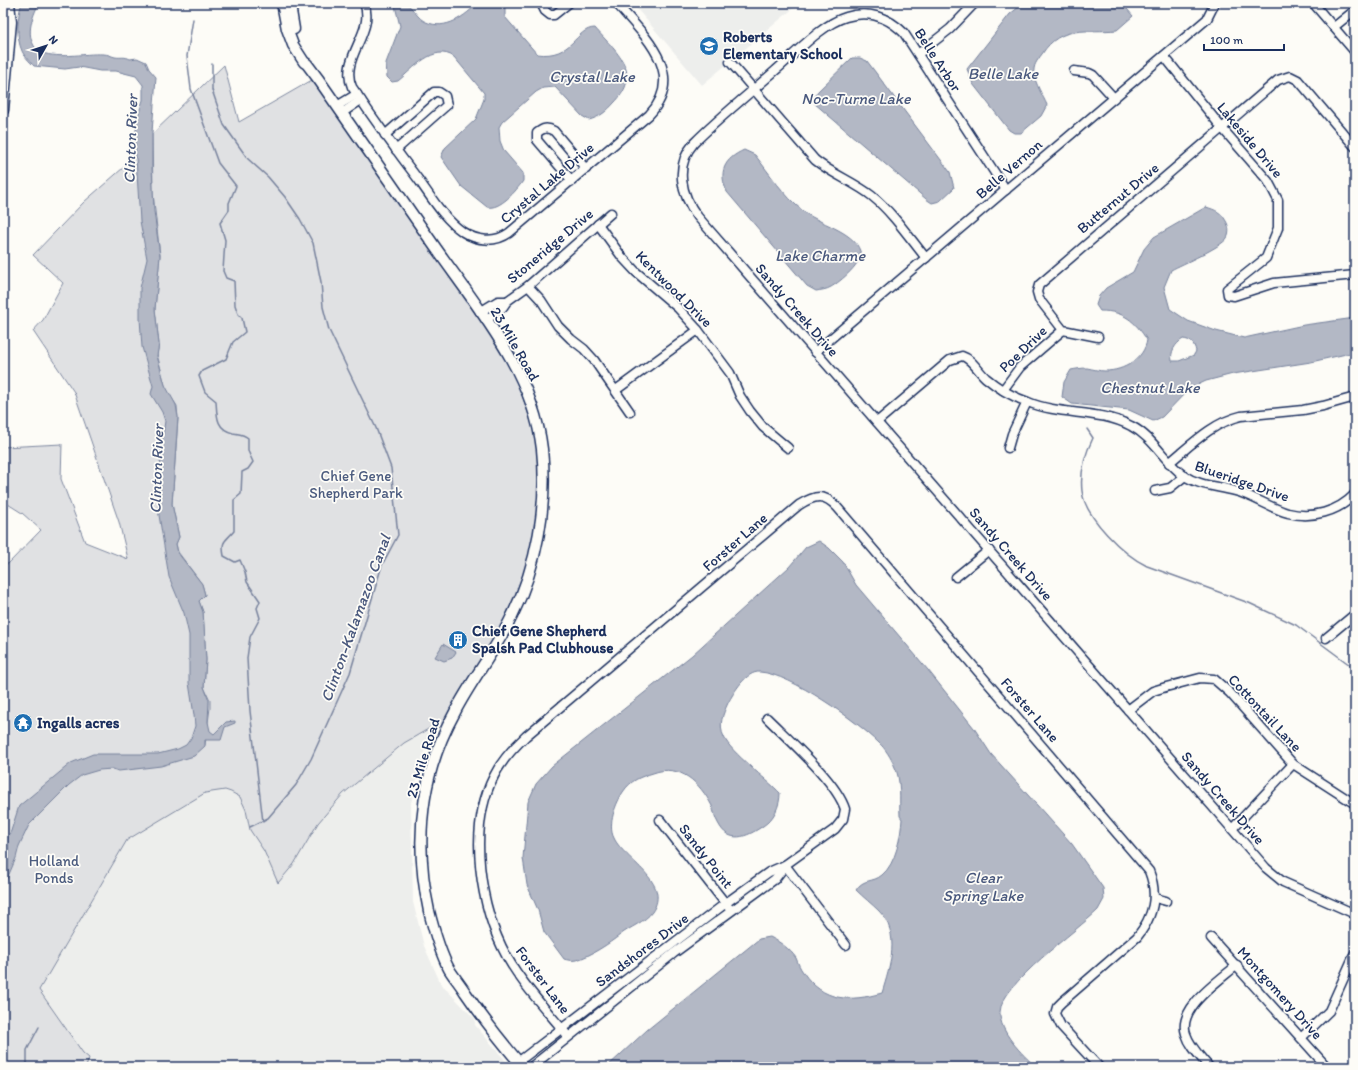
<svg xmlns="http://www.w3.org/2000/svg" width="1358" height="1070" viewBox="0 0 1358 1070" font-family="Itim,sans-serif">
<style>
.built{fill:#edeeec}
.green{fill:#e0e1e3;stroke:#7e88a0}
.water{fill:#b3b8c5;stroke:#76819c;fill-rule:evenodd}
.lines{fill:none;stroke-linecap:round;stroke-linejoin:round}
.stream{stroke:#76819c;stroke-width:1.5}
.minor-casing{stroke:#1b2f5e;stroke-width:11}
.major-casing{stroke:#1b2f5e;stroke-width:13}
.minor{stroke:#fdfcf7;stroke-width:8}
.major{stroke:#fdfcf7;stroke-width:10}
.labels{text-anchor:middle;stroke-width:3.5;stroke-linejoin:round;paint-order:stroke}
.poi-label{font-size:15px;font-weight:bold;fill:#1b2f5e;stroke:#fdfcf7;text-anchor:start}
.street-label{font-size:15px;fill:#1b2f5e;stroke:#fdfcf7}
.park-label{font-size:15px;fill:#4c5c7f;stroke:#fdfcf7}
.water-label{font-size:16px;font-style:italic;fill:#49587d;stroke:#fdfcf7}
</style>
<rect width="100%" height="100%" fill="#fdfcf7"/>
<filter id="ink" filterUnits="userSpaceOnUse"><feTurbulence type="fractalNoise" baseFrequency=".025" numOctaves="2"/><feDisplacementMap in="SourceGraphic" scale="8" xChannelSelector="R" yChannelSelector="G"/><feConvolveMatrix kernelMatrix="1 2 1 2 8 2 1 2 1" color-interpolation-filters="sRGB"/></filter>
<g filter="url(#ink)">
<!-- built -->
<g class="built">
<path d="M 632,3 L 793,3 L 796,6 L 702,85 Z"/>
<path d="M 421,727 L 431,735 L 424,752 L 411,803 L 413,902 L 424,946 L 441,984 L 475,1019 L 475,1025 L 511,1067 L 75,1067 L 32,980 L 56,886 L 245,743 L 312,827 L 338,798 Z"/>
</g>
<!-- green -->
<path class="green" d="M 224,65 L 239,122 L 312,80 L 494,335 L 517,380 L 533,428 L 537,446 L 539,514 L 536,536 L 516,601 L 444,727 L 430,728 L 404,743 L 343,794 L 318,823 L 294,864 L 278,883 L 264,851 L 250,830 L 246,810 L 240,797 L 231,792 L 225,790 L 205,793 L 127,840 L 39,990 L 83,1053 L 89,1058 L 86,1067 L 3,1067 L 3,562 L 8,564 L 41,530 L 22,513 L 3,501 L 3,447 L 62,444 L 61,479 L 85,542 L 128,559 L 119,522 L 74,392 L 33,331 L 43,320 L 63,283 L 33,255 L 84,202 L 147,147 L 155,374 L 169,411 L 169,542 L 197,624 L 200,719 L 193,756 L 205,745 L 210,708 L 210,700 L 204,687 L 206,660 L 203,612 L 199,601 L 205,595 L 202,584 L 178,552 L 176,544 L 179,537 L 172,504 L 178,419 L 177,406 L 166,389 L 157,354 L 159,344 L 155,309 L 160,255 L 153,193 L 152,134 Z"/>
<!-- water -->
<g class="water">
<path d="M 22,3 L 39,3 C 32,18 24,36 38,51 C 55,60 84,53 103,54 C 108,54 111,56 115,57 C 121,58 125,56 130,59 L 137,58 L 146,62 L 149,69 L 156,77 L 152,133 L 152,166 L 154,211 L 160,256 L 155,309 L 159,344 L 157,356 L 165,385 L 176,405 L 178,417 L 172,504 L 179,537 L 176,544 L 178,553 L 202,584 L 205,595 L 199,601 L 203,612 L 204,625 L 206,660 L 204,687 L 209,700 L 208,722 L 210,731 L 214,734 L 226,722 L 235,721 L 235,723 L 225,727 L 221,740 L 205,740 L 205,746 L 194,756 L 161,766 L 119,771 L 112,769 L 99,770 L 82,775 L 69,785 L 29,825 L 19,846 L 16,858 L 3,888 L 3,846 L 11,831 L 19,806 L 71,763 L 93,754 L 158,754 L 178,749 L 186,745 L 191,738 L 195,726 L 194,715 L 189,683 L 189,635 L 184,613 L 169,577 L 158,509 L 161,448 L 165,421 L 162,412 L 151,394 L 153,386 L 142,347 L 140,319 L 140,288 L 147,259 L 140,221 L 135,141 L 137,119 L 143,100 L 143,85 L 136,76 L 116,71 L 100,71 L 79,67 L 65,69 L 34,66 C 30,62 24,56 22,51 C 16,38 17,16 22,3 Z"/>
<path d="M 397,3 L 406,3 C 413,8 418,19 426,22 C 446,31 465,16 478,3 L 505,3 L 505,17 L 537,54 C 573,59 575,28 595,28 C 616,52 644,73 614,103 C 607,111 600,117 589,120 L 582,116 L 555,87 L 543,88 L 536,92 L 502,122 L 499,127 L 500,141 L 504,151 L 523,173 L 523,181 C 516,191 500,210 487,207 L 461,186 L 441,157 L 445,148 L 476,119 L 484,99 L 484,93 L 454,57 C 434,43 413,69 398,81 L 392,82 L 387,77 L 386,63 L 400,26 L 395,6 Z"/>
<path d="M 1024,3 L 1122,3 L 1133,16 L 1117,30 C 1087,33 1061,24 1042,54 C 1037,61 1033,65 1034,74 C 1035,83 1043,96 1047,105 L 1041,116 L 1021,133 L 1014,133 L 1009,130 L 973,84 L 967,69 L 1010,14 Z"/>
<path d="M 852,58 L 860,58 L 867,61 L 950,172 L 954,188 L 940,201 L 932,203 L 926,199 L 814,103 L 814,97 L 818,91 Z"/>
<path d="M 744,150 L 755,155 C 770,174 784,196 803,211 C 817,223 854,231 860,251 C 864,262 840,282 831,287 C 826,290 821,290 816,291 L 807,286 L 727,192 C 718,172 724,159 744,150 Z"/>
<path d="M 1206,207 C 1216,210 1221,212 1226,221 C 1229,226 1230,233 1227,238 C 1222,247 1182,264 1171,270 L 1164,287 L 1170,309 L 1188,321 L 1216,331 L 1244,338 L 1304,325 L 1355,318 L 1355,352 L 1311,362 L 1233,374 L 1206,381 L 1189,389 L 1162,417 L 1153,421 L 1129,410 L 1072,404 L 1062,397 L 1064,382 L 1071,370 C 1076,369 1082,368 1087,368 C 1093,369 1099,371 1105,371 C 1124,371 1144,359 1147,340 C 1135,321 1124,311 1100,311 L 1096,305 L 1099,296 L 1106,288 L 1133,272 L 1144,249 L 1154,237 ZM 1183,339 C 1191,340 1194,343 1196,351 L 1194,355 L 1179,361 L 1172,361 C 1170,352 1175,344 1183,339 Z"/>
<path d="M 819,541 L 829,548 L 843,562 L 856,585 L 928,670 L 974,728 L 991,754 L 1072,844 L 1103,888 L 1104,899 L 1098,910 C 1077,931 1001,984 1000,1012 C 999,1032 1022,1054 1036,1067 L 607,1067 L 647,1030 L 759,939 L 770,937 C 780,942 790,949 796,958 C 798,963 800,968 803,972 C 823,1002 850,1002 882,993 C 890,967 901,933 879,911 C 872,904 863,897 856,890 C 863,878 873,883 882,875 C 896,864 901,835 902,819 L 900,816 C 899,800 902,780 894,765 C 891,758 885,748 879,743 C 857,721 791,674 760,672 C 746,671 734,692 728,703 C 723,714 718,725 724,737 C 731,753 767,779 780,793 C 780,806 774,819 763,826 C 747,837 729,845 718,823 C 715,818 714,812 712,806 C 700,783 680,763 653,773 C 640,777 631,780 623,792 C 616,803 607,825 614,838 C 624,860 673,882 652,912 C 645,922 630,927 620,935 C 610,943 589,957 576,960 C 572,961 567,960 564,959 L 544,932 L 538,910 L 527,885 L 523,858 L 528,802 L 536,784 L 552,766 L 692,655 L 789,567 L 806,547 Z"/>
<path d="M 443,644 L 456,652 L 452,658 L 444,661 L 435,657 Z"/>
</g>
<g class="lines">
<!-- stream -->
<g class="stream">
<path d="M 193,19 L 187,56 L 191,89 L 218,163 L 236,186 L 229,203 L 229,210 L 220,223 L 225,240 L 223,271 L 226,278 L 234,281 L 235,305 L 238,314 L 242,318 L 245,332 L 233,342 L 226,359 L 202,371 L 199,376 L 205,392 L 216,401 C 217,416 216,429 233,433 C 239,434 244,434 248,438 L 248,451 L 253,462 L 248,469 L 242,472 L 241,494 L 234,500 L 234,531 C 225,542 221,540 224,556 L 235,562 L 240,560 L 245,572 L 247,582 L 260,601 L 257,608 L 260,618 L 250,637 L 247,658 L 250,711 L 263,822"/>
<path d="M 212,64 L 212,90 L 224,125 L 248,159 L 268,177 L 285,197 L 300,219 L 313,243 L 321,282 L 323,307 L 329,330 L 376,428 L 391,468 L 398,535 L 382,565 L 350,673 L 311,759 L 296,785 L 268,818 L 250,827"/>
<path d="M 1087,429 L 1093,438 C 1085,454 1080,473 1082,491 C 1085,518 1124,555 1147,566 L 1249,603 L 1296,625 L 1350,665 L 1355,671"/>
<path d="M 27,1067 L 27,1050 L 39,1027"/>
</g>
<defs>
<g id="minor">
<path d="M 364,3 C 376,32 339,58 352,87 C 373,118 395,149 418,179 C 431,197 444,219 463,232 C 477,241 495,243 509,233 L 649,115 C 688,74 643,34 616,3"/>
<path d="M 541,3 L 545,11 L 550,15 L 554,15 L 569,3"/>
<path d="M 1313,3 L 1355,52"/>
<path d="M 1334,27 L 1355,10"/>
<path d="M 918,54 L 950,29 L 975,3"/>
<path d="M 1164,56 L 1222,128 L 1268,181 L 1278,200 L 1278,228 L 1266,258 L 1227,289 L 1228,295 L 1234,296 L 1274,283 L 1355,275"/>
<path d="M 730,62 L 815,160 C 832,174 854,182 872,196 C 893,213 909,237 926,258"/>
<path d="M 1074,71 L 1089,73 L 1093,75 L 1114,98"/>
<path d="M 337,106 L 357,94"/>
<path d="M 342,113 L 361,100"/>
<path d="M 385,135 L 434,92 L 439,92 L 445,96 L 447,105 L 396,150"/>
<path d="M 572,181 L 537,140 L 537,133 C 543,128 547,127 554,131 L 586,169"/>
<path d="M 1006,190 L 904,33 C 888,17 868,10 846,17 C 822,24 795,54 776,70 C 749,94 720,117 694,143 C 674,166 681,195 698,217 L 1266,868 L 1283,882 L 1355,914"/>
<path d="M 598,224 L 622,257 L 636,272 L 678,308 L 698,330 L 730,373 L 740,396 L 750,411 L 763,427 L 788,448"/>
<path d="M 528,286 L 541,300 L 558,326 L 571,339 L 584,349 L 594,360 L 630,412"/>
<path d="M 480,312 L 498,301 L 507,301"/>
<path d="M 486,320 L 503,307 L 507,301 L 528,286 L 611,213"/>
<path d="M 1098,337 L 1063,330 L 1039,299 L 1037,292 L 1039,285 L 1278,80 L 1290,76 L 1298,80 L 1355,147"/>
<path d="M 815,352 L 1207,19 L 1215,3"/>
<path d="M 616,390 L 698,330"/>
<path d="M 1003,390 L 1020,367 L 1063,330"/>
<path d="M 877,422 L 950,360 L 962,356 C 972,359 978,371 986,378 C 998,388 1013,397 1028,402 C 1061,416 1099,409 1131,426 C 1153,437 1164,461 1183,475 C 1199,486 1218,486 1235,491 C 1254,496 1270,508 1288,513 C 1312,519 1338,512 1355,494"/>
<path d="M 1008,448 L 1012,434 L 1027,402"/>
<path d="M 1169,463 C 1192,444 1212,423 1241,416 L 1303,410 L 1323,406 L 1355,397"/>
<path d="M 1155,491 L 1170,488 L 1185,476"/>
<path d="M 956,577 L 989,550"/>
<path d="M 1326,638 L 1355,614"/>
<path d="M 1128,710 L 1153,691 L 1166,687 L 1200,678 L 1214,679 L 1230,693 L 1293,764 L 1355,804"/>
<path d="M 660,820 L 729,908"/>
<path d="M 1232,829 L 1293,764"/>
<path d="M 785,865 L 846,945"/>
<path d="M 1155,898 L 1166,901"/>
<path d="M 1211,938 L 1327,1067"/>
<path d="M 568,1036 C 548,1012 522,984 507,957 C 480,908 467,828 494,776 C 502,760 513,748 526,736 L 799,505 C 815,495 824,493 837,507 L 1149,871 C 1159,896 1153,917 1137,937 L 1062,1002 L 1057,1007 L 1055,1014 L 1061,1026 L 1099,1067"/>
<path d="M 1301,1038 L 1329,1011 L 1355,953"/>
<path d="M 518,1062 L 726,903 L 769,872 L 785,865 L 835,829 L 843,819 L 845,809 C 836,781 789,740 767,718"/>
<path d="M 531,1067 L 674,953 L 775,879 L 785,866"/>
<path d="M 1209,1067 C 1201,1057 1190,1047 1186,1034 C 1177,1008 1219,981 1237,965"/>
</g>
<g id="major">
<path d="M 282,3 L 287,29 L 293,45 L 304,62 L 307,64 L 319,80 C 357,134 395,190 433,244 C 476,306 533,371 542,449 C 548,505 537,566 512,616 C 496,650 472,679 455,712 C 420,775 414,842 429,911 C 434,931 440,952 449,969 C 454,977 460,984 465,992 C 483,1018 502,1043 523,1067"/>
<path d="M 293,3 L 291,11 L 294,29"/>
<path d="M 3,110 L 11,22 L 9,3"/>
</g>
</defs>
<!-- minor casing -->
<use href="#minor" class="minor-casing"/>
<!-- major casing -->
<use href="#major" class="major-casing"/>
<!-- minor -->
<use href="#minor" class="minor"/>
<!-- major -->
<use href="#major" class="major"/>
</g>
</g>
<!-- icons -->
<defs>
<symbol id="school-disc" viewBox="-11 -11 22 22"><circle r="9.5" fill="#1f6fb2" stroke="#fdfcf7"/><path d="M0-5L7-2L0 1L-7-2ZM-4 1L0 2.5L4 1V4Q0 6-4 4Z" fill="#fff"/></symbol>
<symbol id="building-disc" viewBox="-11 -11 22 22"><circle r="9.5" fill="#1f6fb2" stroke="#fdfcf7"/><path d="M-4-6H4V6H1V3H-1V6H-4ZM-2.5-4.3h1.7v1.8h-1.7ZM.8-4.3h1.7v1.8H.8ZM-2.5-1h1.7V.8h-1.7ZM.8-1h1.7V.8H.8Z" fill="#fff"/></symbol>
<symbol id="temple-disc" viewBox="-11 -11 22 22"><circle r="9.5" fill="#1f6fb2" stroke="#fdfcf7"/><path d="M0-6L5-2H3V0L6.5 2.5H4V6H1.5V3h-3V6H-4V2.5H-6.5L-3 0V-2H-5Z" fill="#fff"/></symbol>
</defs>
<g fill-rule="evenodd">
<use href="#school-disc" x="698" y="35" width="22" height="22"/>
<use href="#building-disc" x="447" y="629" width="22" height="22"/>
<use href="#temple-disc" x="12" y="712" width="22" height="22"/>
</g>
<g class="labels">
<!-- poi labels -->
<g class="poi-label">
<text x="723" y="42">Roberts<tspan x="723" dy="17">Elementary School</tspan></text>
<text x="472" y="636">Chief Gene Shepherd<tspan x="472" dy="17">Spalsh Pad Clubhouse</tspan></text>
<text x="37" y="728">Ingalls acres</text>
</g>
<!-- street labels -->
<g class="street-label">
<text transform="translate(938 60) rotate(57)" y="5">Belle Arbor</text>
<text transform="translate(1250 140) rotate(50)" y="5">Lakeside Drive</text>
<text transform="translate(1009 169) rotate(-41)" y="5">Belle Vernon</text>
<text transform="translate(547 183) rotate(-40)" y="5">Crystal Lake Drive</text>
<text transform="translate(1118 198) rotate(-40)" y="5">Butternut Drive</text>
<text transform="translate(550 246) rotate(-40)" y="5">Stoneridge Drive</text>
<text transform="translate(674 289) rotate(45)" y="5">Kentwood Drive</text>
<text transform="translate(797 310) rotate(49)" y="5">Sandy Creek Drive</text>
<text transform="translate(515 344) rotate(60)" y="5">23 Mile Road</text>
<text transform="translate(1023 349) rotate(-44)" y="5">Poe Drive</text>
<text transform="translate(1242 481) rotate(19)" y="5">Blueridge Drive</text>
<text transform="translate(735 542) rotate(-41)" y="5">Forster Lane</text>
<text transform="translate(1011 554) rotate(49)" y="5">Sandy Creek Drive</text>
<text transform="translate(1030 710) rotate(49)" y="5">Forster Lane</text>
<text transform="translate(1265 713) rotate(47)" y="5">Cottontail Lane</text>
<text transform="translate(423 758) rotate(-73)" y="5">23 Mile Road</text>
<text transform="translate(1223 798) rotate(49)" y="5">Sandy Creek Drive</text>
<text transform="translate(706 856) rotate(52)" y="5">Sandy Point</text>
<text transform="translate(642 950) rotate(-37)" y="5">Sandshores Drive</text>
<text transform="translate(543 980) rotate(53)" y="5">Forster Lane</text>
<text transform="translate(1280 993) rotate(48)" y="5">Montgomery Drive</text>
</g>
<!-- park labels -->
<g class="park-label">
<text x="356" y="481">Chief Gene<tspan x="356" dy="17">Shepherd Park</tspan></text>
<text x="54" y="866">Holland<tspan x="54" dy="17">Ponds</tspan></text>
</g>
<!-- water labels -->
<g class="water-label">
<text x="1003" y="79">Belle Lake</text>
<text x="592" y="82">Crystal Lake</text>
<text x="856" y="104">Noc-Turne Lake</text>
<text transform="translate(130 139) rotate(-88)" y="6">Clinton River</text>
<text x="820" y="261">Lake Charme</text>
<text x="1150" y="393">Chestnut Lake</text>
<text transform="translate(156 469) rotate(-88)" y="6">Clinton River</text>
<text transform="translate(355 618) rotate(-70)" y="6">Clinton-Kalamazoo Canal</text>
<text x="983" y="883">Clear<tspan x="983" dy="18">Spring Lake</tspan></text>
</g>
</g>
<!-- margin -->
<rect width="1358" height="1070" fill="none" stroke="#fdfcf7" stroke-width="16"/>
<rect x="8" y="8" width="1342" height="1054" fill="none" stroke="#1b2f5e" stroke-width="1.5" filter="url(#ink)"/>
<!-- north arrow -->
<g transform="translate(46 46) rotate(51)" stroke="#fdfcf7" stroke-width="3" paint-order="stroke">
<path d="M0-3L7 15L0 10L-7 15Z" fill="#1b2f5e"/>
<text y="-6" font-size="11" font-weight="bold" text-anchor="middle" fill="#1b2f5e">N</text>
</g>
<!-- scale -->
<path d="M1204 44v6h80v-6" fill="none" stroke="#1b2f5e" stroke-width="2"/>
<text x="1210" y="44" font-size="12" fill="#1b2f5e" stroke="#fdfcf7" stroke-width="3" paint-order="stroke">100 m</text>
</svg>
